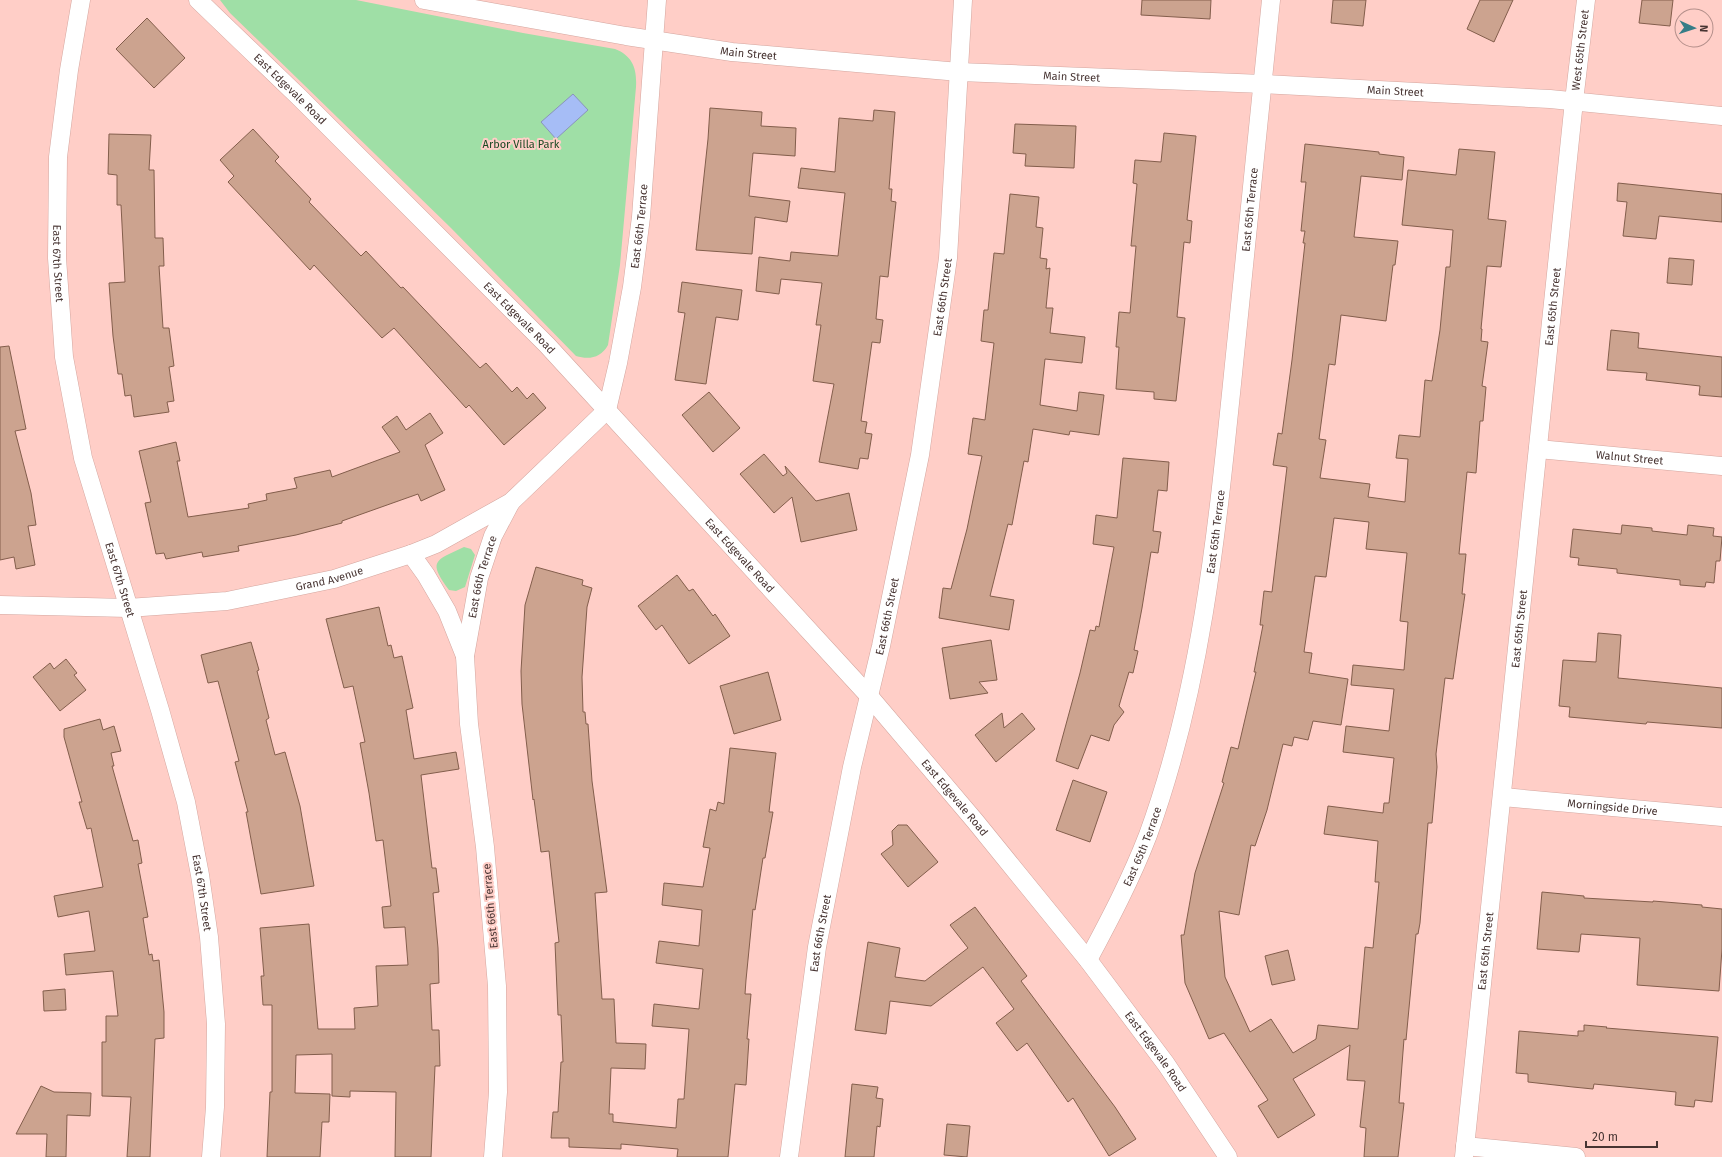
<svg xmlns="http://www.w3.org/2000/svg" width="1722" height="1157" viewBox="0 0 1722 1157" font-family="'Fira Sans',sans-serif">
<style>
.green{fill:#9fdfa6}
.water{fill:#a6bdf6;stroke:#8a94bb}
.building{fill:#cca38f;stroke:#835e4c;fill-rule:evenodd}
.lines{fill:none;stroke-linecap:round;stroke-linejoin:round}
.minor-casing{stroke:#d4a69f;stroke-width:19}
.minor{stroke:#fff;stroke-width:18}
.labels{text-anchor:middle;stroke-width:4;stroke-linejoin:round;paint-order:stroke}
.street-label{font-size:11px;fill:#473432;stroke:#ffcec7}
.park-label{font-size:11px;fill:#1a4923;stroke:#ffcec7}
</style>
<rect width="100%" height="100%" fill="#ffcec7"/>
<!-- green -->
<g class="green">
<path d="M 220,0 L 356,0 L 523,33 L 615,49 C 633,56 637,69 636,87 L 620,265 L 608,345 C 601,358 589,360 576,356 L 451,228 L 230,13 Z"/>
<path d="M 464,547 L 471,549 L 475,555 L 465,587 L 456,591 L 449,590 C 428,561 434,561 464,547 Z"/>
</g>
<!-- water -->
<path class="water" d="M 573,94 L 588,110 L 556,139 L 541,122 Z"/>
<!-- building -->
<g class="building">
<path d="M 1142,0 L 1211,0 L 1210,19 L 1141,15 Z"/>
<path d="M 1333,0 L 1366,0 L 1363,26 L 1331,23 Z"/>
<path d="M 1480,0 L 1513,0 L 1494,42 L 1467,29 Z"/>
<path d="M 1642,0 L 1673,0 L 1670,26 L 1639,23 Z"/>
<path d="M 147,18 L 185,58 L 154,88 L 116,49 Z"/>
<path d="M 710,108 L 762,112 L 761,126 L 796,128 L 795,156 L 753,153 L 749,196 L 790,201 L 787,222 L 755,217 L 752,254 L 696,250 L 708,139 Z"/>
<path d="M 874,110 L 895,112 L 889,189 L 892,189 L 891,201 L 896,202 L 888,277 L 880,276 L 876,319 L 883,320 L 880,343 L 872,342 L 861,421 L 867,422 L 865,433 L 872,434 L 868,459 L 860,458 L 858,469 L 819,462 L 834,384 L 813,381 L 821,325 L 816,325 L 822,283 L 781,279 L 779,294 L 756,291 L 759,257 L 790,261 L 791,252 L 838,256 L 845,193 L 798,188 L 801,168 L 835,172 L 839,118 L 873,121 Z"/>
<path d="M 1015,124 L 1076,126 L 1074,168 L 1025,166 L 1026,154 L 1013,153 Z"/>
<path d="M 253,129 L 279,157 L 275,161 L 311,199 L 309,202 L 361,256 L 366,251 L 401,288 L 403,287 L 480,368 L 486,363 L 512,392 L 517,387 L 527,399 L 533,393 L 546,408 L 504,445 L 469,405 L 466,408 L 394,328 L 382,338 L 314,265 L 310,270 L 228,182 L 234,176 L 220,160 Z"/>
<path d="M 1164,133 L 1196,136 L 1187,220 L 1192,221 L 1190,243 L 1184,242 L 1177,317 L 1185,318 L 1176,401 L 1154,399 L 1154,392 L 1116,389 L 1119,347 L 1116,347 L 1119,312 L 1130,313 L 1136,246 L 1131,246 L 1137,184 L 1133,183 L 1135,160 L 1161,162 Z"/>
<path d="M 109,134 L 151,135 L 149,170 L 154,170 L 155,238 L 163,238 L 164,266 L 159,266 L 163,328 L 169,328 L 174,366 L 169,367 L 174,401 L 167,402 L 169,412 L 134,417 L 131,395 L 125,396 L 122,374 L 118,374 L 113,336 L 109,283 L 125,282 L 121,205 L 117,205 L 117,175 L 108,174 Z"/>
<path d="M 1305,144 L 1379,152 L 1379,154 L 1404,157 L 1402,180 L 1361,176 L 1354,237 L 1398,241 L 1395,265 L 1393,265 L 1386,321 L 1341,315 L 1335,365 L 1329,364 L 1319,439 L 1326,440 L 1320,478 L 1370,484 L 1368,497 L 1405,502 L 1408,459 L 1396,458 L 1399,435 L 1420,437 L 1425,380 L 1432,381 L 1440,330 L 1446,267 L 1450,267 L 1453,230 L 1402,225 L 1408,170 L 1456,175 L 1459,149 L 1495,152 L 1488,219 L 1506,221 L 1501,267 L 1487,266 L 1481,329 L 1482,329 L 1481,341 L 1488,342 L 1482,386 L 1486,387 L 1483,421 L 1480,421 L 1476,473 L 1467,472 L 1459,554 L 1466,554 L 1462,594 L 1465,594 L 1453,679 L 1445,678 L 1436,754 L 1437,767 L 1432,823 L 1428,823 L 1420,923 L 1418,934 L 1416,934 L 1406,1040 L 1404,1039 L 1399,1103 L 1404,1103 L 1398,1157 L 1364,1157 L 1366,1128 L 1360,1127 L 1365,1081 L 1347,1080 L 1350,1045 L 1293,1079 L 1315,1115 L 1278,1138 L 1258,1106 L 1268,1100 L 1224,1033 L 1209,1039 L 1185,983 L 1181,935 L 1184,935 L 1195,873 L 1224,783 L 1222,782 L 1231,747 L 1238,749 L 1256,672 L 1254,672 L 1263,625 L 1260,625 L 1264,591 L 1272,592 L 1287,467 L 1273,465 L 1278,433 L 1282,434 L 1292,360 L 1305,243 L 1303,243 L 1305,231 L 1301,231 L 1306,182 L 1301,182 ZM 1334,518 L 1369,522 L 1366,549 L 1407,553 L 1400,621 L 1408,622 L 1404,670 L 1353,665 L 1351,685 L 1394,689 L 1389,731 L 1346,726 L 1343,752 L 1394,758 L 1389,803 L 1384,803 L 1383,813 L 1328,806 L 1324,834 L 1378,841 L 1375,882 L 1379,882 L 1373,948 L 1365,947 L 1358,1029 L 1318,1025 L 1316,1039 L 1293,1053 L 1271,1019 L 1250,1032 L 1225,977 L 1219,911 L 1239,915 L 1251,845 L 1255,846 L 1267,810 L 1283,744 L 1292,746 L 1294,737 L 1308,740 L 1313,721 L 1341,725 L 1348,679 L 1309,673 L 1312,653 L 1304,652 L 1315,576 L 1326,577 Z"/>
<path d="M 1618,183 L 1722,194 L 1722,222 L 1659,216 L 1656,239 L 1623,236 L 1627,202 L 1617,201 Z"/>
<path d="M 1010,194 L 1039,197 L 1036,227 L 1043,228 L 1040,258 L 1047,259 L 1046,269 L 1050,268 L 1046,308 L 1053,308 L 1050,333 L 1085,337 L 1082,363 L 1045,359 L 1040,405 L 1077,411 L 1079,392 L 1104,395 L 1099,435 L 1070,431 L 1069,435 L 1033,429 L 1028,462 L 1024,461 L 1012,525 L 1008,524 L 990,596 L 1014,600 L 1009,630 L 939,618 L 943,588 L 951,589 L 967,529 L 982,456 L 968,454 L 973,418 L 985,420 L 994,343 L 981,341 L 984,310 L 988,310 L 994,253 L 1004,254 Z"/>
<path d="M 1669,258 L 1694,260 L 1692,285 L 1667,283 Z"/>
<path d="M 682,282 L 742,290 L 738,320 L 716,317 L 706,384 L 675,380 L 685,313 L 678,312 Z"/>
<path d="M 1611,330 L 1639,333 L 1638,348 L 1722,357 L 1722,397 L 1699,395 L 1700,386 L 1646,380 L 1647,373 L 1607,370 Z"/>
<path d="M 9,346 L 26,429 L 15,431 L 31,493 L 36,525 L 28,526 L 35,565 L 16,569 L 14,557 L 0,560 L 0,347 Z"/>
<path d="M 709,392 L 740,428 L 713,452 L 682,415 Z"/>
<path d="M 430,413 L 443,433 L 425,445 L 445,490 L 421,501 L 418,494 L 342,521 L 342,523 L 296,535 L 238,546 L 239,551 L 203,557 L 202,552 L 166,559 L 164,553 L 156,554 L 145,503 L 151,502 L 139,451 L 176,442 L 180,461 L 177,461 L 188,517 L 249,508 L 248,504 L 267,500 L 266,494 L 297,488 L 294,478 L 330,470 L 332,477 L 400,452 L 382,427 L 397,416 L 406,430 Z"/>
<path d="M 764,454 L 783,476 L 787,473 L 785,466 L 816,501 L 849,493 L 857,530 L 801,542 L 792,497 L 774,513 L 740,474 Z"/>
<path d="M 1123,458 L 1169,462 L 1167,491 L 1158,490 L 1153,531 L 1161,532 L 1158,553 L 1151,552 L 1142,608 L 1134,650 L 1138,651 L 1133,673 L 1129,672 L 1119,706 L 1124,712 L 1114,725 L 1109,741 L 1091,735 L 1078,769 L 1056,761 L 1080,673 L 1090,630 L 1095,631 L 1096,626 L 1099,627 L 1114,547 L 1093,544 L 1096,515 L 1117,518 Z"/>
<path d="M 1622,525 L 1652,528 L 1652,531 L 1687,535 L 1688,525 L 1714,528 L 1713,536 L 1722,537 L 1720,561 L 1716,561 L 1714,583 L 1706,582 L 1705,587 L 1680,585 L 1680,580 L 1617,573 L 1617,569 L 1578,565 L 1579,558 L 1570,557 L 1573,529 L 1621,534 Z"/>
<path d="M 536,567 L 583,580 L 582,585 L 592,588 L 587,607 L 582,677 L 583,712 L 585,712 L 586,724 L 588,724 L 592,781 L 607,892 L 595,893 L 602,999 L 614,999 L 616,1043 L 646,1044 L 645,1069 L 611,1068 L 609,1114 L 613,1114 L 613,1122 L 676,1128 L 678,1099 L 684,1099 L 689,1029 L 652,1026 L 654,1004 L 699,1009 L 703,969 L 656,963 L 659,941 L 699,946 L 702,910 L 662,905 L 664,883 L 703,887 L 710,848 L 703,847 L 710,809 L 716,811 L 718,802 L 724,804 L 730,748 L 776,753 L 769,812 L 773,812 L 765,858 L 763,858 L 755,910 L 753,909 L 746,980 L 745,994 L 751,994 L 747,1039 L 749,1039 L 746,1085 L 735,1084 L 728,1157 L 677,1157 L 678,1149 L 621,1144 L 621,1149 L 569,1147 L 569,1138 L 551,1138 L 553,1112 L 558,1112 L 561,1062 L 563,1062 L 561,1015 L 558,1015 L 555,943 L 559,942 L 549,851 L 541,852 L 534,799 L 533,800 L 522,704 L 521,671 L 525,605 Z"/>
<path d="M 677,575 L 689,591 L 693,589 L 713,616 L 715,614 L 730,636 L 689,664 L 662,625 L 656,630 L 638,606 Z"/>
<path d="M 379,607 L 388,646 L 391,645 L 394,658 L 402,656 L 413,708 L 406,710 L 414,759 L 456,752 L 459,769 L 421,775 L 432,868 L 436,868 L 439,892 L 433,893 L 438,948 L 439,983 L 430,984 L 432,1030 L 439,1030 L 440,1066 L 435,1066 L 431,1157 L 395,1157 L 396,1092 L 350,1091 L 350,1097 L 332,1096 L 332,1054 L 296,1055 L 295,1093 L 330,1094 L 329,1122 L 322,1122 L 320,1157 L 267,1157 L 270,1092 L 272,1092 L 272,1005 L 263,1005 L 261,976 L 264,976 L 260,928 L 309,924 L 318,1029 L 355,1029 L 354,1008 L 378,1006 L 376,966 L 408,965 L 405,927 L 384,928 L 382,907 L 391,906 L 383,840 L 376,841 L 369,793 L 360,743 L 365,742 L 353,686 L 344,688 L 326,619 Z"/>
<path d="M 1598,633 L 1621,635 L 1618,678 L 1722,688 L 1722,728 L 1647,722 L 1646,724 L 1569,717 L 1570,707 L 1559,706 L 1563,660 L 1596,662 Z"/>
<path d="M 991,640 L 997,680 L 979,682 L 988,693 L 950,699 L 942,648 Z"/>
<path d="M 251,642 L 259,670 L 257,671 L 269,718 L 266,720 L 275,755 L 285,752 L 300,806 L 314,886 L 261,894 L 246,812 L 248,812 L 235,762 L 239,761 L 218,681 L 208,683 L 201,655 Z"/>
<path d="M 66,659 L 77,673 L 74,675 L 86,690 L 60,711 L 33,677 L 50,663 L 54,669 Z"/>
<path d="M 768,672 L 781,720 L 734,734 L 720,686 Z"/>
<path d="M 1002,713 L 1004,728 L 1022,713 L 1035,729 L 996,762 L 975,735 Z"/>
<path d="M 100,719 L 103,730 L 114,726 L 121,751 L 111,753 L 114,766 L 112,766 L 133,841 L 138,840 L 142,863 L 138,864 L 148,917 L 143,918 L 149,955 L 152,954 L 153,961 L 159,960 L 164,1012 L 164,1038 L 155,1039 L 150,1157 L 127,1157 L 131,1097 L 102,1096 L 102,1042 L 106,1042 L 106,1016 L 118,1016 L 113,971 L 66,975 L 64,954 L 95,951 L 89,911 L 58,917 L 54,896 L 103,887 L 91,828 L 87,829 L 79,802 L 82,802 L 64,737 L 64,729 Z"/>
<path d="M 1073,780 L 1107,792 L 1090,842 L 1056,830 Z"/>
<path d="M 898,825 L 907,825 L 938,862 L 908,887 L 881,854 L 893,845 L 892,831 Z"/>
<path d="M 1542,892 L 1584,896 L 1584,898 L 1653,902 L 1653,901 L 1702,905 L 1702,907 L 1722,909 L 1722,949 L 1719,991 L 1637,985 L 1640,938 L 1581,934 L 1579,952 L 1537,949 Z"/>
<path d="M 975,907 L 1027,976 L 1021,981 L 1115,1107 L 1136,1139 L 1109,1156 L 1073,1098 L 1068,1102 L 1027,1043 L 1017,1051 L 996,1023 L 1014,1009 L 983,967 L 931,1006 L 890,1001 L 886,1034 L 855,1030 L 868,942 L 900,948 L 895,977 L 925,981 L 968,948 L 950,925 Z"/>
<path d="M 1288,950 L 1295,980 L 1272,985 L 1265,956 Z"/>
<path d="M 65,989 L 66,1010 L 44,1011 L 43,991 Z"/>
<path d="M 1584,1025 L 1607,1027 L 1606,1028 L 1718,1037 L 1712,1102 L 1695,1100 L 1694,1107 L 1675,1105 L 1676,1092 L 1594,1084 L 1593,1089 L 1573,1087 L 1528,1082 L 1528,1074 L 1516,1073 L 1519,1031 L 1578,1036 L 1578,1031 L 1584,1031 Z"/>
<path d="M 852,1084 L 878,1087 L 876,1098 L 883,1099 L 880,1127 L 877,1126 L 874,1157 L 845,1157 Z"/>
<path d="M 41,1086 L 54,1092 L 91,1093 L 90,1116 L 67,1115 L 66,1157 L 46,1157 L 47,1134 L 16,1134 Z"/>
<path d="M 947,1124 L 970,1126 L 967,1157 L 944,1155 Z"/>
</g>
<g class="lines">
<defs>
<g id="minor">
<path id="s1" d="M 81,0 L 69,70 L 58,157 L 57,258 L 64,357 L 83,458 L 160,710 L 186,802 L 200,875 L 209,937 L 216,1024 L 215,1107 L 211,1157"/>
<path id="s2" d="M 198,0 L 299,97 L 547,345 L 869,696 L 975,821 L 1088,960 L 1166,1064 L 1228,1157"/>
<path id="s3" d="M 424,0 L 626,36 L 732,52 L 959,72 L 1263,84 L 1550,99 L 1722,116"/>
<path id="s4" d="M 1538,449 L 1722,466"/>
<path d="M 411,554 L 426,575 L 447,611 L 465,656"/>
<path id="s5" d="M 0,605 L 128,608 L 227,601 L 334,579 L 411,554 L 436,544 L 511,502 L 607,410 L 618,363 L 632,287 L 641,217 L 657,0"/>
<path id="s6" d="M 1503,797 L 1722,817"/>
<path id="s7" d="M 1088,960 C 1110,919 1131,879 1148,835 C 1202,687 1217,530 1233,374 C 1246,249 1258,125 1271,0"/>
<path d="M 1465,1146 L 1576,1157"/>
<path id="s8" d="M 493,1157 L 498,1092 L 497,986 L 485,847 L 469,724 L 465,656 L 479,578 L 493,536 L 511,502"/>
<path id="s9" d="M 789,1157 L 817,947 L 852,767 L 881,646 L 920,455 L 948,258 L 963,0"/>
<path id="s10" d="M 1464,1157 L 1574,101 L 1586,0"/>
</g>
</defs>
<!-- minor casing -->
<use href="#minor" class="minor-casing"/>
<!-- minor -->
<use href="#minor" class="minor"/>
</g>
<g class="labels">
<!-- street labels -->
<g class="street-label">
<text dy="4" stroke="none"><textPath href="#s10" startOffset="1113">West 65th Street</textPath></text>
<text dy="4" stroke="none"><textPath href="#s3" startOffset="329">Main Street</textPath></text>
<text dy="4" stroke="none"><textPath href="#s3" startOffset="653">Main Street</textPath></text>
<text dy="4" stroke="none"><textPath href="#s2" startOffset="128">East Edgevale Road</textPath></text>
<text dy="4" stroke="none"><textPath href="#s3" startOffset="977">Main Street</textPath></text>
<text dy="4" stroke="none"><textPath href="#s7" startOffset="774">East 65th Terrace</textPath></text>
<text dy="4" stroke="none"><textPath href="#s5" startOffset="850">East 66th Terrace</textPath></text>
<text dy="4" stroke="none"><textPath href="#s1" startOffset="265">East 67th Street</textPath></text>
<text dy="4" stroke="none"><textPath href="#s9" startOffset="874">East 66th Street</textPath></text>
<text dy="4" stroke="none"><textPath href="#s10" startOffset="855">East 65th Street</textPath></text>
<text dy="4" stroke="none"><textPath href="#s2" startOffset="452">East Edgevale Road</textPath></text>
<text dy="4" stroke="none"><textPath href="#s4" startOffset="92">Walnut Street</textPath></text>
<text dy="4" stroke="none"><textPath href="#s7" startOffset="450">East 65th Terrace</textPath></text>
<text dy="4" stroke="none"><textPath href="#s2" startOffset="776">East Edgevale Road</textPath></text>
<text dy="4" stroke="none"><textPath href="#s8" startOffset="584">East 66th Terrace</textPath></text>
<text dy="4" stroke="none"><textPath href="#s5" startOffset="332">Grand Avenue</textPath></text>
<text dy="4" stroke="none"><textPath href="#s1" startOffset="589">East 67th Street</textPath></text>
<text dy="4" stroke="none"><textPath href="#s9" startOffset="550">East 66th Street</textPath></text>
<text dy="4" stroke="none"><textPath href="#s10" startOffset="531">East 65th Street</textPath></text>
<text dy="4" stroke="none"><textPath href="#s2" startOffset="1100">East Edgevale Road</textPath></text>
<text dy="4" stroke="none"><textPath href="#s6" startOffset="110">Morningside Drive</textPath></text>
<text dy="4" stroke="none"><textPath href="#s7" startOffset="126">East 65th Terrace</textPath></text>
<text dy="4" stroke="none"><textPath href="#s1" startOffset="913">East 67th Street</textPath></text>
<text transform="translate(490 906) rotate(-95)" y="4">East 66th Terrace</text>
<text dy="4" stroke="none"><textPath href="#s9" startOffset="226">East 66th Street</textPath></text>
<text dy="4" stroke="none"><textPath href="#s10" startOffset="207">East 65th Street</textPath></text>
<text dy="4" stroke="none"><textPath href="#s2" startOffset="1424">East Edgevale Road</textPath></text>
</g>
<!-- park labels -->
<g class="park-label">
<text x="521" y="148">Arbor Villa Park</text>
</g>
</g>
<!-- north arrow -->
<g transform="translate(1694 28) rotate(93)"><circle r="19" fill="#ffcec7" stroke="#b5908b"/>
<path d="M0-3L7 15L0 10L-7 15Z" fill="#367d87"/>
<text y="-6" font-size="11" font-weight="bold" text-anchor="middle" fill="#473432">N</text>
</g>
<!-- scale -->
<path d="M1586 1141v6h71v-6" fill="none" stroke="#473432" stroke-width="2"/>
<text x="1592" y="1141" font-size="12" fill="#473432" stroke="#ffcec7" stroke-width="3" paint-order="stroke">20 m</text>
</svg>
